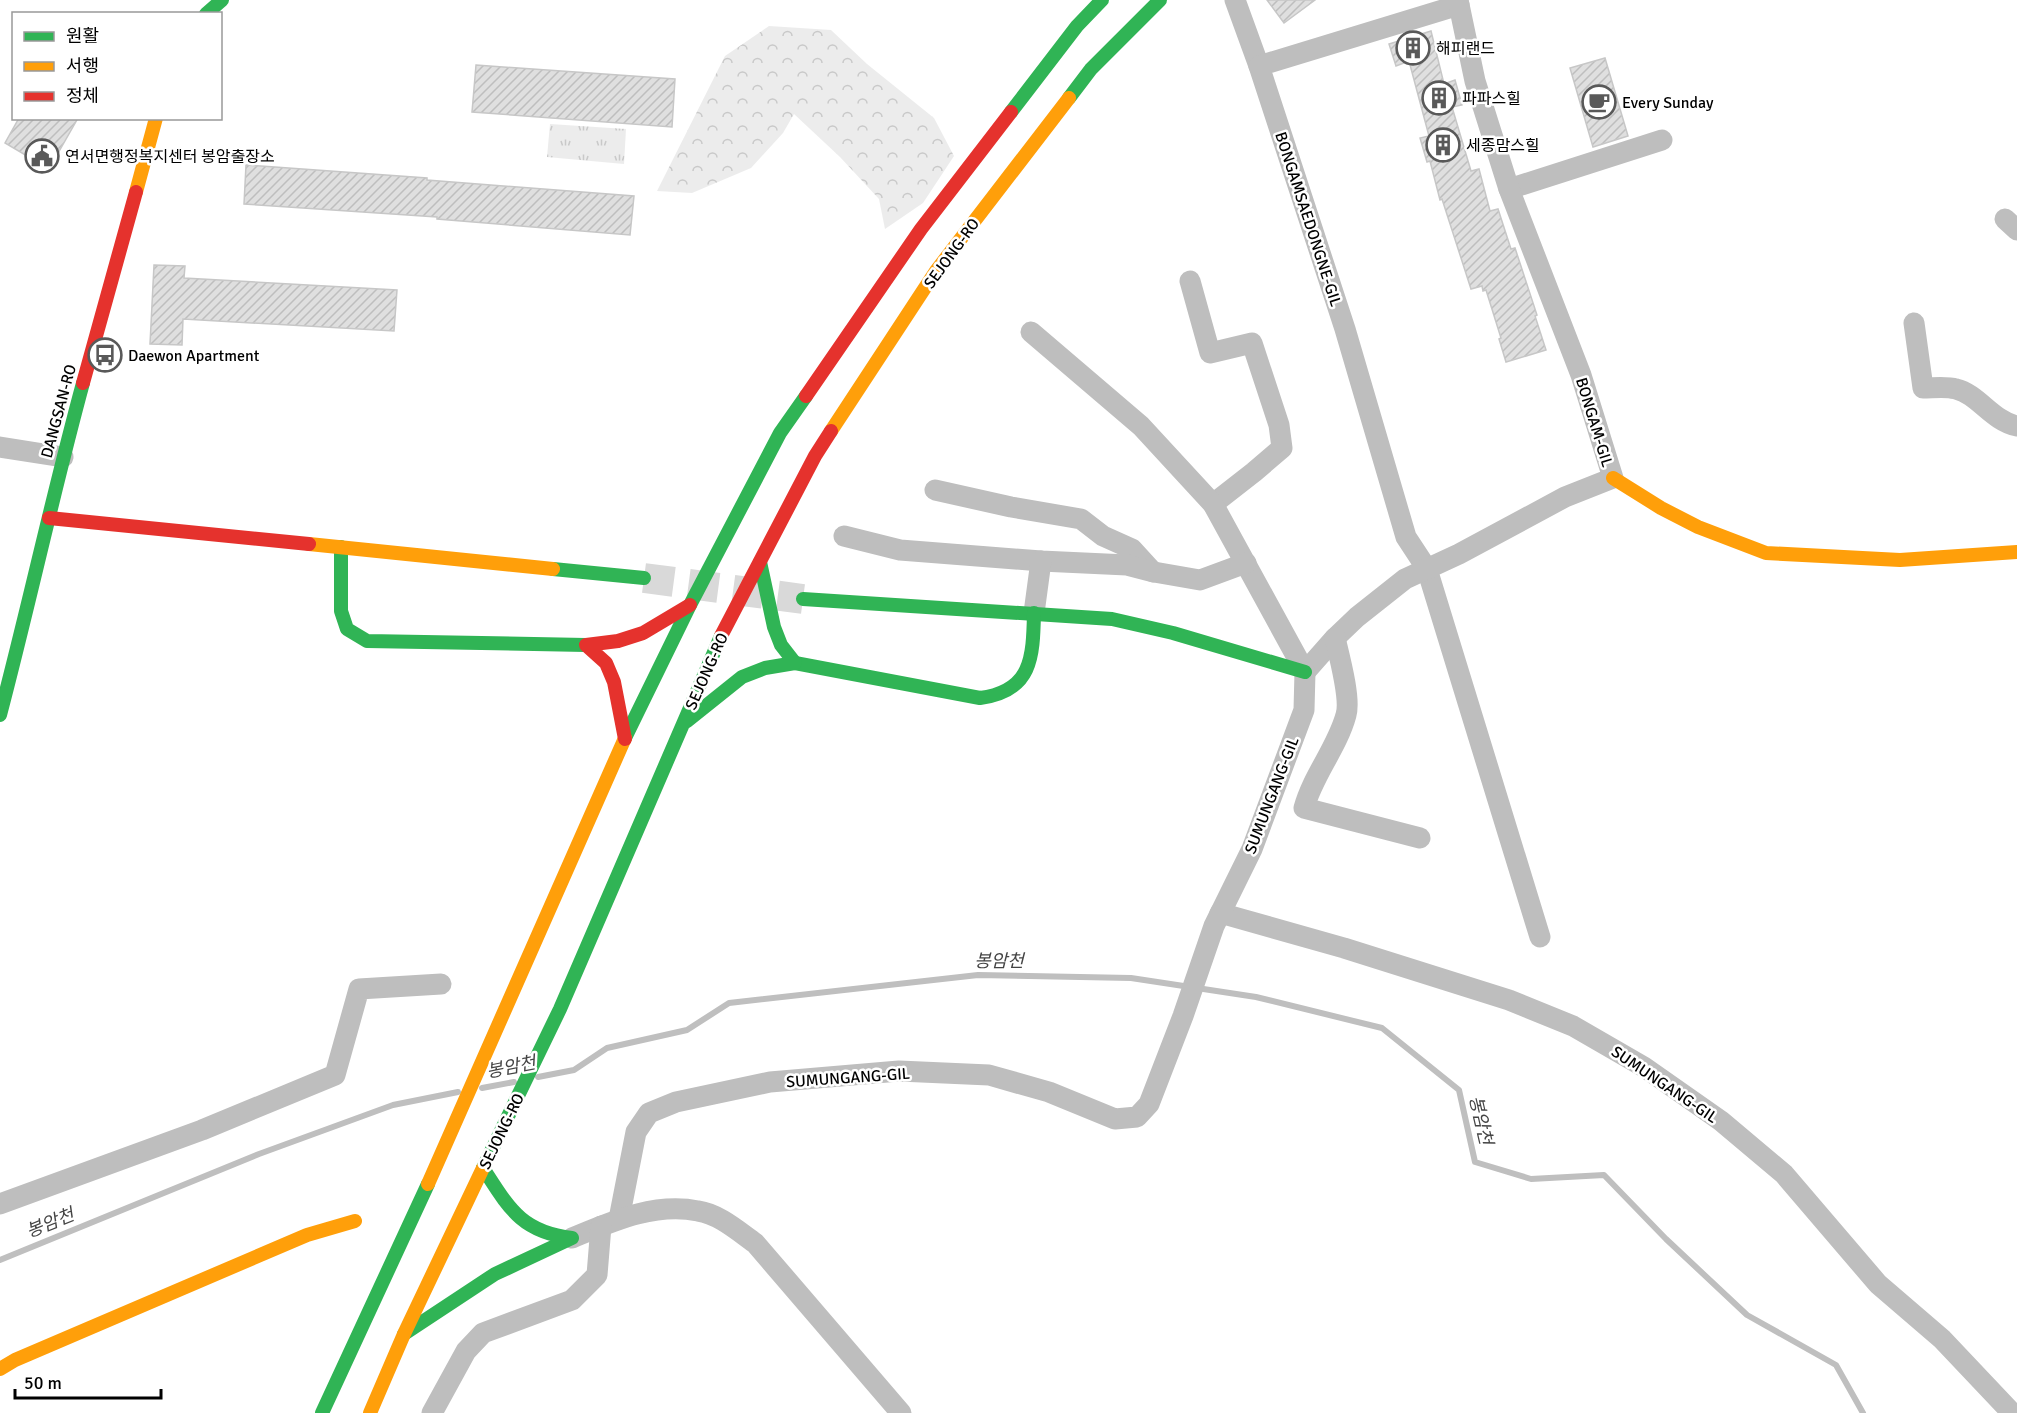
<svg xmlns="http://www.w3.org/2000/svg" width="2017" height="1413" viewBox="0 0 2017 1413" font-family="Signika,'Noto Sans KR',sans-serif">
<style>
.forest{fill:url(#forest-crowns)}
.park{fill:url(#park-tufts)}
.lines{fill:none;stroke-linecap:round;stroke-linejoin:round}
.stream{stroke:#bfbfbf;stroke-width:6}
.building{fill:url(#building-hatch);stroke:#c7c7c7;stroke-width:1.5}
.secondary-tunnel{stroke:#d9d9d9;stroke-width:30;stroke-dasharray:30 15;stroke-linecap:butt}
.street{stroke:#bebebe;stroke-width:21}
.fast{stroke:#30b455;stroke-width:14}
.slow{stroke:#ff9f0a;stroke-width:14}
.jam{stroke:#e5322d;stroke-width:14}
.labels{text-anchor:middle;stroke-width:5;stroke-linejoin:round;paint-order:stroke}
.poi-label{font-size:16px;fill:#000;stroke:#fff;text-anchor:start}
.street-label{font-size:16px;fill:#000;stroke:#fff}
.water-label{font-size:18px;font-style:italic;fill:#444;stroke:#fff}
</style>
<defs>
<pattern id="forest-crowns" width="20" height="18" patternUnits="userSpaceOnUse" patternTransform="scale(1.5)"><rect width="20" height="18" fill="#ececec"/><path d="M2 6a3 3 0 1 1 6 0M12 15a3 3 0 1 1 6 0" fill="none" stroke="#c9c9c9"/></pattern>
<pattern id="park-tufts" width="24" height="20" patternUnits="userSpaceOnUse" patternTransform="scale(1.5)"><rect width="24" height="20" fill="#ececec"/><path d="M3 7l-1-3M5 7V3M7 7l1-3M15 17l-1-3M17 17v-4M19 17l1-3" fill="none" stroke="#c9c9c9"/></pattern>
<pattern id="building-hatch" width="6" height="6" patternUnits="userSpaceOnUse" patternTransform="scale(1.5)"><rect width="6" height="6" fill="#dfdfdf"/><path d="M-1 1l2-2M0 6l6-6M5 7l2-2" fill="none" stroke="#bebebe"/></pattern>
</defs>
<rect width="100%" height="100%" fill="#fff"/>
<!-- forest -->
<path class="forest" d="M 769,26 L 831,30 L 867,64 L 934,118 L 954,156 L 923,203 L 885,229 L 879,199 L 840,157 L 794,114 L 783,133 L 751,168 L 692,193 L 657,191 L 725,56 Z"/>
<!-- park -->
<path class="park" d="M 550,124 L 626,129 L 624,164 L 547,157 Z"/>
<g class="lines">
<!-- stream -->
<g class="stream">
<path d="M 538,1077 L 574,1070 L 607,1048 L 687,1030 L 729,1003 L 978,975 L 1131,978 L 1256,997 L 1382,1028 L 1459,1090 L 1475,1162 L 1531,1179 L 1604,1175 L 1666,1239 L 1747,1315 L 1836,1365 L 1863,1413"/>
<path d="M 482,1088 L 514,1082"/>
<path d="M 0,1260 L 259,1154 L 393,1105 L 458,1092"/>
</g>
</g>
<!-- building -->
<g class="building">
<path d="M 1267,0 L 1315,0 L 1284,23 Z"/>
<path d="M 1431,31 L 1444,84 L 1455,80 L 1462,105 L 1452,107 L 1471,171 L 1479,169 L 1490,211 L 1498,209 L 1511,249 L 1515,248 L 1537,315 L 1535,316 L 1546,350 L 1506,362 L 1499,339 L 1501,338 L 1486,290 L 1483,291 L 1482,286 L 1471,289 L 1442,199 L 1440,200 L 1430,161 L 1427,162 L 1420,138 L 1429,136 L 1409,61 L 1396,66 L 1389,44 Z"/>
<path d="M 1605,58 L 1628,136 L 1593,147 L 1570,68 Z"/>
<path d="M 476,65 L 675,79 L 672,127 L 472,112 Z"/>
<path d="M 19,118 L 78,118 L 49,169 L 5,143 Z"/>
<path d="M 246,165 L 427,178 L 427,180 L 634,196 L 630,235 L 437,219 L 437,217 L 244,204 Z"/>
<path d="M 154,265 L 185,266 L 184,278 L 397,290 L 394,331 L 183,319 L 182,345 L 150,344 Z"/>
</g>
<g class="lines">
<!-- secondary-tunnel -->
<path class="secondary-tunnel" d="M 644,578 L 803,599"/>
<!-- street -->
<g class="street">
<path d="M 1235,0 L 1259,66"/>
<path d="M 1459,5 L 1259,66 L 1345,329 L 1406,537 L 1427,569 L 1540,937"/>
<path d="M 1509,189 L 1662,140"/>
<path d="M 2005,219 L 2017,230"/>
<path d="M 1190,281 L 1210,353 L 1252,343 L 1279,425 L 1282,448 L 1254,472 L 1213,504"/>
<path d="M 1914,323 L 1923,388 C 1933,388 1946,386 1956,389 C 1978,394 1992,421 2017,426"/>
<path d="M 1031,332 L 1141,426 L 1213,504 L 1305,672 L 1335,638 L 1357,617 L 1405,579 L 1459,554 L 1565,497 L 1613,478 L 1581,375 L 1509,189 L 1475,81 L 1458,0"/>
<path d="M 0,447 L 63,457"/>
<path d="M 935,490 L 1011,507 L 1081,519 L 1103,536 L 1132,549 L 1153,572"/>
<path d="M 844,536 L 900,550 L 1041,561 L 1127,565 L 1154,572 L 1200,580 L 1246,563"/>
<path d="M 1034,613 L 1041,561"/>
<path d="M 1335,638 C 1339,655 1351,699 1346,715 C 1337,748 1313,775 1304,808 L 1420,838"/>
<path d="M 1220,913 L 1344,948 L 1509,1000 L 1573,1026 L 1644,1067 L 1721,1121 L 1784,1174 L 1878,1284 L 1942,1339 L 2012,1413"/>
<path d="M 0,1204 L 202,1130 L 335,1075 L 359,989 L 441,984"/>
<path d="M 619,1219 L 636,1132 L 649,1113 L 676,1102 L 770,1082 L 899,1071 L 989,1075 L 1049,1092 L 1115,1119 L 1137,1117 L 1149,1104 L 1183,1016 L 1214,926 L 1252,849 L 1304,710 L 1305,672"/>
<path d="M 572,1238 C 611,1222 654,1202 698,1211 C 719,1214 738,1231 755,1243 L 901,1413"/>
<path d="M 432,1413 L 466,1351 L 483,1333 L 572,1300 L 597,1275 L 601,1226"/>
</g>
<!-- fast -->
<g class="fast">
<path d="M 206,14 L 222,0"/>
<path d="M 1069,98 L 1091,69 L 1160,0"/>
<path d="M 1011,112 L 1077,26 L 1102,0"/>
<path d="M 341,547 L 341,611 L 347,629 L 367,641 L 586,645"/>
<path d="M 553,569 L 644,578"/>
<path d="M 803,599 L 1112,619 L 1173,633 L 1305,672"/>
<path d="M 795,663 L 980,698 C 1032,691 1033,658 1034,613"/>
<path d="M 0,715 C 29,605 53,493 83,383"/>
<path d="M 687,721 L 742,677 L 765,668 L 795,663 L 781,645 L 774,627 L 760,562"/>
<path d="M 625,738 L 690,605 L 780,433 L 806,396"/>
<path d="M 483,1168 L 560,1009 L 721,636"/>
<path d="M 404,1334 L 495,1274 L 572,1238 C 521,1232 509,1208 483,1168"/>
<path d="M 322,1413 L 428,1184"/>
</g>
<!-- slow -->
<g class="slow">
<path d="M 136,192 L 156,118"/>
<path d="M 831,431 L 936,271 L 1069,98"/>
<path d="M 1613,478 L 1661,508 L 1698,527 L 1766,553 L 1900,560 L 2017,552"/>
<path d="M 309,544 L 553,569"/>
<path d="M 428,1184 L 625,738"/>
<path d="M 0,1369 L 15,1360 L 307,1235 L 355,1221"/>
<path d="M 370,1413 L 404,1334 L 483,1168"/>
</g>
<!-- jam -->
<g class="jam">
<path d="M 83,383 L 136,192"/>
<path d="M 806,396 L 921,229 L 1011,112"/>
<path d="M 49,518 L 309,544"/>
<path d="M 721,636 L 815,456 L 831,431"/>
<path d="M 625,739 L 614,682 L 606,663 L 586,645 L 618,641 L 643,633 L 690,605"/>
</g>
</g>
<!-- icons -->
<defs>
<symbol id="building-ring" viewBox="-11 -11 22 22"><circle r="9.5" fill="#fff" stroke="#595959" stroke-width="1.5"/><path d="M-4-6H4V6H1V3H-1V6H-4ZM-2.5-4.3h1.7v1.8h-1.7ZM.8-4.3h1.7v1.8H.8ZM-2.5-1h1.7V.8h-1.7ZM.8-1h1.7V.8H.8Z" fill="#595959"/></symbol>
<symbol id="cafe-ring" viewBox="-11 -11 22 22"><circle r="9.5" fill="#fff" stroke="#595959" stroke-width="1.5"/><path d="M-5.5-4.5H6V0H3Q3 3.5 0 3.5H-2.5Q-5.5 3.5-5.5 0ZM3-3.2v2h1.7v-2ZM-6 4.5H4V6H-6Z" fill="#595959"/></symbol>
<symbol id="civic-ring" viewBox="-11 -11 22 22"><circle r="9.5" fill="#fff" stroke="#595959" stroke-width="1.5"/><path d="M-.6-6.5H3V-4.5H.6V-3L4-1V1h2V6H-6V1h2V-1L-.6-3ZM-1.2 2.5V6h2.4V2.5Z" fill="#595959"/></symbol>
<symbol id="bus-ring" viewBox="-11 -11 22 22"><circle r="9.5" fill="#fff" stroke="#595959" stroke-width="1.5"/><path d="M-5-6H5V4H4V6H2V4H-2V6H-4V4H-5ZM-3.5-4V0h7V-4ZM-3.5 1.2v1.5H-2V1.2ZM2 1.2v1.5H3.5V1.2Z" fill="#595959"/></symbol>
</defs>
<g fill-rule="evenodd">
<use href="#building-ring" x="1394" y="29" width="38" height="38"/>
<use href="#building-ring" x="1420" y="79" width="38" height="38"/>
<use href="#cafe-ring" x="1580" y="83" width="38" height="38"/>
<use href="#building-ring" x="1424" y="126" width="38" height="38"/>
<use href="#civic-ring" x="23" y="137" width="38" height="38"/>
<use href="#bus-ring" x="86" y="336" width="38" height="38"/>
</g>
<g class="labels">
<!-- poi labels -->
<g class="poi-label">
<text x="1436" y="54">해피랜드</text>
<text x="1462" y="104">파파스힐</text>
<text x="1622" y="108">Every Sunday</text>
<text x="1466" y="151">세종맘스힐</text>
<text x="65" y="162">연서면행정복지센터 봉암출장소</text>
<text x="128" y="361">Daewon Apartment</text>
</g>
<!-- street labels -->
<g class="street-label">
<text transform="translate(1309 219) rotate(72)" y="6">BONGAMSAEDONGNE-GIL</text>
<text transform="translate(951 253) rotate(-54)" y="6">SEJONG-RO</text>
<text transform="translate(58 411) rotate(-75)" y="6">DANGSAN-RO</text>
<text transform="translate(1595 422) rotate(73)" y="6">BONGAM-GIL</text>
<text transform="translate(706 671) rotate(-66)" y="6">SEJONG-RO</text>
<text transform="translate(1271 795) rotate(-69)" y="6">SUMUNGANG-GIL</text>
<text transform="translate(848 1077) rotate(-4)" y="6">SUMUNGANG-GIL</text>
<text transform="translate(1665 1084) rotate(34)" y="6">SUMUNGANG-GIL</text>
<text transform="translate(501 1131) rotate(-64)" y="6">SEJONG-RO</text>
</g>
<!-- water labels -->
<g class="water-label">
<text x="999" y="967">봉암천</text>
<text transform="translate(511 1067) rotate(-11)" y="6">봉암천</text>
<text transform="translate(1481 1120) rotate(77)" y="6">봉암천</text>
<text transform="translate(50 1223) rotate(-22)" y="6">봉암천</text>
</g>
</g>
<!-- legend -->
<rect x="12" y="12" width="210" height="108" fill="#ffffff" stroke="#999999" stroke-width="1.5"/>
<rect x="24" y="32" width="30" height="9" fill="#30b455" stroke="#999999" stroke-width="1.5"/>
<text x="66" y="42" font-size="18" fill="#000000">원활</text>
<rect x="24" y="62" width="30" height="9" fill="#ff9f0a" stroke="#999999" stroke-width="1.5"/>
<text x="66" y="72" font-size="18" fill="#000000">서행</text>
<rect x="24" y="92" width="30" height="9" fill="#e5322d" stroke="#999999" stroke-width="1.5"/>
<text x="66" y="102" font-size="18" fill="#000000">정체</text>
<!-- scale -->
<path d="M15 1389v9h146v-9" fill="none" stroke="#000000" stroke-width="3"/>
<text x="24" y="1389" font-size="18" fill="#000000" stroke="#ffffff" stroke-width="4.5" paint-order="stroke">50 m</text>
</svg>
